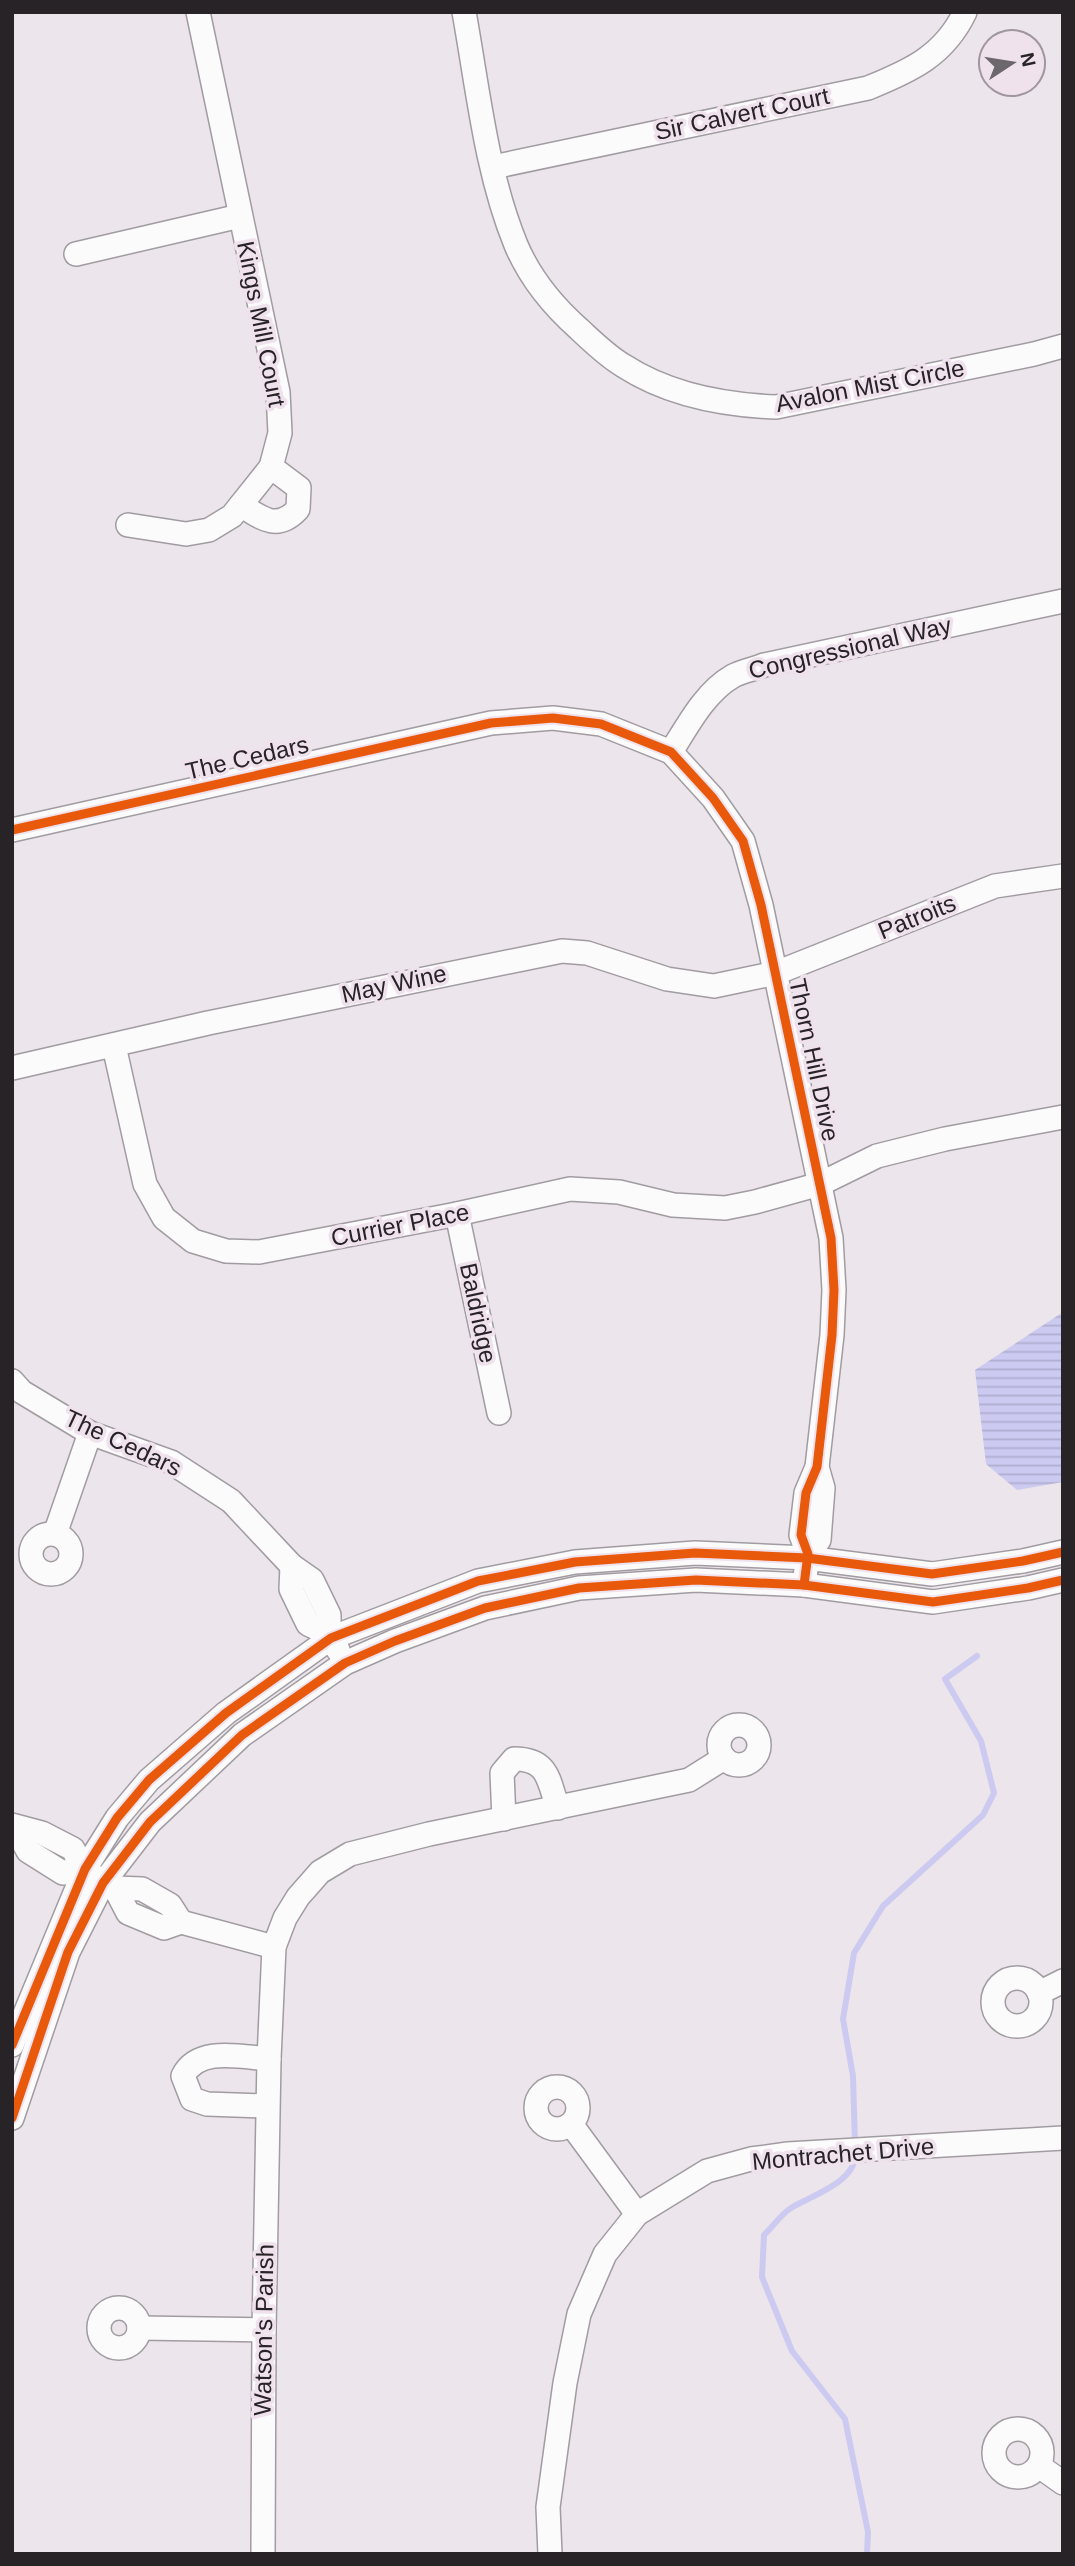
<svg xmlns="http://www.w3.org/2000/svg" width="1075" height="2566" viewBox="0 0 1075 2566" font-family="Helvetica,sans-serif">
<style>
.water{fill:url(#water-rules)}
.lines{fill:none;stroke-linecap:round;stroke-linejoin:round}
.stream{stroke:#cccaf1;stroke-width:6}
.minor-casing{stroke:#a19ca1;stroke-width:26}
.minor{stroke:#fcfbfc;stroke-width:23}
.cycleway-casing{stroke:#efe2ed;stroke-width:13}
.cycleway{stroke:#e8590c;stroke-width:9}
.labels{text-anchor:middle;stroke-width:7;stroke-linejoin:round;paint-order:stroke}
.street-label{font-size:24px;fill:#272327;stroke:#efe2ed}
</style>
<defs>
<pattern id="water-rules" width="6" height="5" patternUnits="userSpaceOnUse" patternTransform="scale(1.75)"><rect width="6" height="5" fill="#cccaf1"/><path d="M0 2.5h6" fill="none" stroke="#afadcf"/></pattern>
</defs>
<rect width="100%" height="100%" fill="#ece5eb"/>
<!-- water -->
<path class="water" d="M 1063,1312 L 1063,1482 L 1017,1490 L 986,1464 L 975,1370 Z"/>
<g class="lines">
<!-- stream -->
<g class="stream">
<path d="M 855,2144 L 853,2076 L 843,2019 L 854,1953 L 883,1906 L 983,1815 L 994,1793 L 981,1741 L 945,1679 L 977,1656"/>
<path d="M 855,2155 C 856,2182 810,2196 791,2208 C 781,2214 773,2227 764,2235 L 762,2277 L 792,2351 L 845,2419 L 868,2532 L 867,2554"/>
</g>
<defs>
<g id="minor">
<path d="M 464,12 C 478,89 486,172 516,245 C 530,278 553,306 579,329 C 593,342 607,356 624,366 C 669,395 723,405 776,407 L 1034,354 L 1063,346"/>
<path d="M 493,167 L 868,88 C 910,71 944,56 965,12"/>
<path d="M 76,254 L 240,216"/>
<path d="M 241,505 C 262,519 278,531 298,509 L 299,488 L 271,467"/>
<path d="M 128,525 L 186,534 L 209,530 L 232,516 L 271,467 L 280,433 L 278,392 L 198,12"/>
<path d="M 671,752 C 688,725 705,692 733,676 C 742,671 755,669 764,665 L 1063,601"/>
<path d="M 12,830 L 491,723 L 553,718 L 601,724 L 671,752 L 713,798 L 743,841 L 761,905 L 831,1238 L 834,1290 L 832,1335 L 817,1467 L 806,1493 L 801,1535 L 808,1554 L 804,1585"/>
<path d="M 114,1046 L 145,1184 L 164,1218 L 193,1241 L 226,1251 L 259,1252 L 457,1214 L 570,1189 L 619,1192 L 673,1205 L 725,1208 L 755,1202 L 820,1184 L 877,1156 L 945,1139 L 1063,1117"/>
<path d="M 12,1068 L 208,1023 L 562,951 L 587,953 L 667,979 L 714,986 L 776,973 L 995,886 L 1063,876"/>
<path d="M 457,1214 L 499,1413"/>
<path d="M 12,1381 L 22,1392 L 90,1433 L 171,1462 L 231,1501 L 292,1566 L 312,1580 L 329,1615 L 329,1634 L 338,1650"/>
<path d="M 55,1534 L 90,1433"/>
<circle cx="51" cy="1554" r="20"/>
<path d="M 808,1554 L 819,1540 L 823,1488 L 817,1467"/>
<path d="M 292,1566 L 291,1589 L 308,1624 L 329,1634"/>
<circle cx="739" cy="1745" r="20"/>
<path d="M 504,1819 L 502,1773 L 514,1759 C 549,1759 548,1780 558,1808"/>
<path d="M 12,1825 L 42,1833 L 73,1849 L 82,1867 L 103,1883 L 115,1888 L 142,1889 L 170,1905 L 181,1922 L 274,1947"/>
<path d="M 15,1827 L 28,1851 L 63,1873 L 82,1867"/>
<path d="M 115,1888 L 128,1913 L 164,1928 L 181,1922"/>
<circle cx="1017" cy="2002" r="24"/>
<path d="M 1039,1993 L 1063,1981"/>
<path d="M 12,2045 L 85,1869 L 117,1818 L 149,1780 L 226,1713 L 331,1638 L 478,1581 L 575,1562 L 695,1553 L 807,1558 L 932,1574 L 1023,1561 L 1063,1552"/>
<circle cx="557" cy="2108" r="21"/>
<path d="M 267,2106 L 207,2104 L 192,2099 L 183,2076 C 198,2046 241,2057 269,2059"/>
<path d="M 12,2118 L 68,1952 L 103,1883 L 150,1822 L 242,1735 L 345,1663 L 395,1641 L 485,1608 L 579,1588 L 696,1580 L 804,1585 L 933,1602 L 1028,1588 L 1063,1580"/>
<path d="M 571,2124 L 637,2214"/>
<circle cx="119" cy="2328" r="20"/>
<path d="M 139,2328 L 264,2330"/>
<circle cx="1018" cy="2453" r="24"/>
<path d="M 1039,2466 L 1063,2483"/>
<path d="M 263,2554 L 264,2330 L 269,2059 L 274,1947 L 285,1918 L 298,1897 L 320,1872 L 350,1854 L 429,1834 L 689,1780 L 724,1758"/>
<path d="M 550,2554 L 548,2507 L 565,2383 L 579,2314 L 605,2254 L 637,2214 L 707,2171 L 751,2159 L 788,2154 L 1063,2138"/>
</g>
</defs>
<!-- minor casing -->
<use href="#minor" class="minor-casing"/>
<!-- minor -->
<use href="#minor" class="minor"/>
<defs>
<g id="cycleway">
<path d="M 12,830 L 491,723 L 553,718 L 601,724 L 671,752 L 713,798 L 743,841 L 761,905 L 831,1238 L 834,1290 L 832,1335 L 817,1467 L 806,1493 L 801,1535 L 808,1554 L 804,1585"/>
<path d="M 12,2045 L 85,1869 L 117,1818 L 149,1780 L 226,1713 L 331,1638 L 478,1581 L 575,1562 L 695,1553 L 807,1558 L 932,1574 L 1023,1561 L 1063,1552"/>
<path d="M 12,2118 L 68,1952 L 103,1883 L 150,1822 L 242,1735 L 345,1663 L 395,1641 L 485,1608 L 579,1588 L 696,1580 L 804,1585 L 933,1602 L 1028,1588 L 1063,1580"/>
</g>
</defs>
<!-- cycleway casing -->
<use href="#cycleway" class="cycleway-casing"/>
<!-- cycleway -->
<use href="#cycleway" class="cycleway"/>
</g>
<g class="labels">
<!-- street labels -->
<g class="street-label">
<text transform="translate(742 114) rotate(-12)" y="8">Sir Calvert Court</text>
<text transform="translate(261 324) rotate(79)" y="8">Kings Mill Court</text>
<text transform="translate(870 386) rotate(-11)" y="8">Avalon Mist Circle</text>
<text transform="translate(850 648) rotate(-13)" y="8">Congressional Way</text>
<text transform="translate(247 758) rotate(-13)" y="8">The Cedars</text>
<text transform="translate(917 917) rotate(-22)" y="8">Patroits</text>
<text transform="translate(394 984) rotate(-12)" y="8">May Wine</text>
<text transform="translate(814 1060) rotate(78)" y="8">Thorn Hill Drive</text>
<text transform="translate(400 1225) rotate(-11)" y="8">Currier Place</text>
<text transform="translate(478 1313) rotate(78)" y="8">Baldridge</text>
<text transform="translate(123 1443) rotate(25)" y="8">The Cedars</text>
<text transform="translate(843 2154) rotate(-5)" y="8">Montrachet Drive</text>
<text transform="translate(264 2330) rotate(-89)" y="8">Watson's Parish</text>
</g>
</g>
<!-- border -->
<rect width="1075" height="2566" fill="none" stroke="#272327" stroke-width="28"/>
<!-- north arrow -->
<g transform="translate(1012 63) rotate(78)"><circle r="33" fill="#efe2ed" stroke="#9f969e" stroke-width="2"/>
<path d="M0-5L12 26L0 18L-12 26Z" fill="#6c676c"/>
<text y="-10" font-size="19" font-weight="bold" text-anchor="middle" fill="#272327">N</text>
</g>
</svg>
